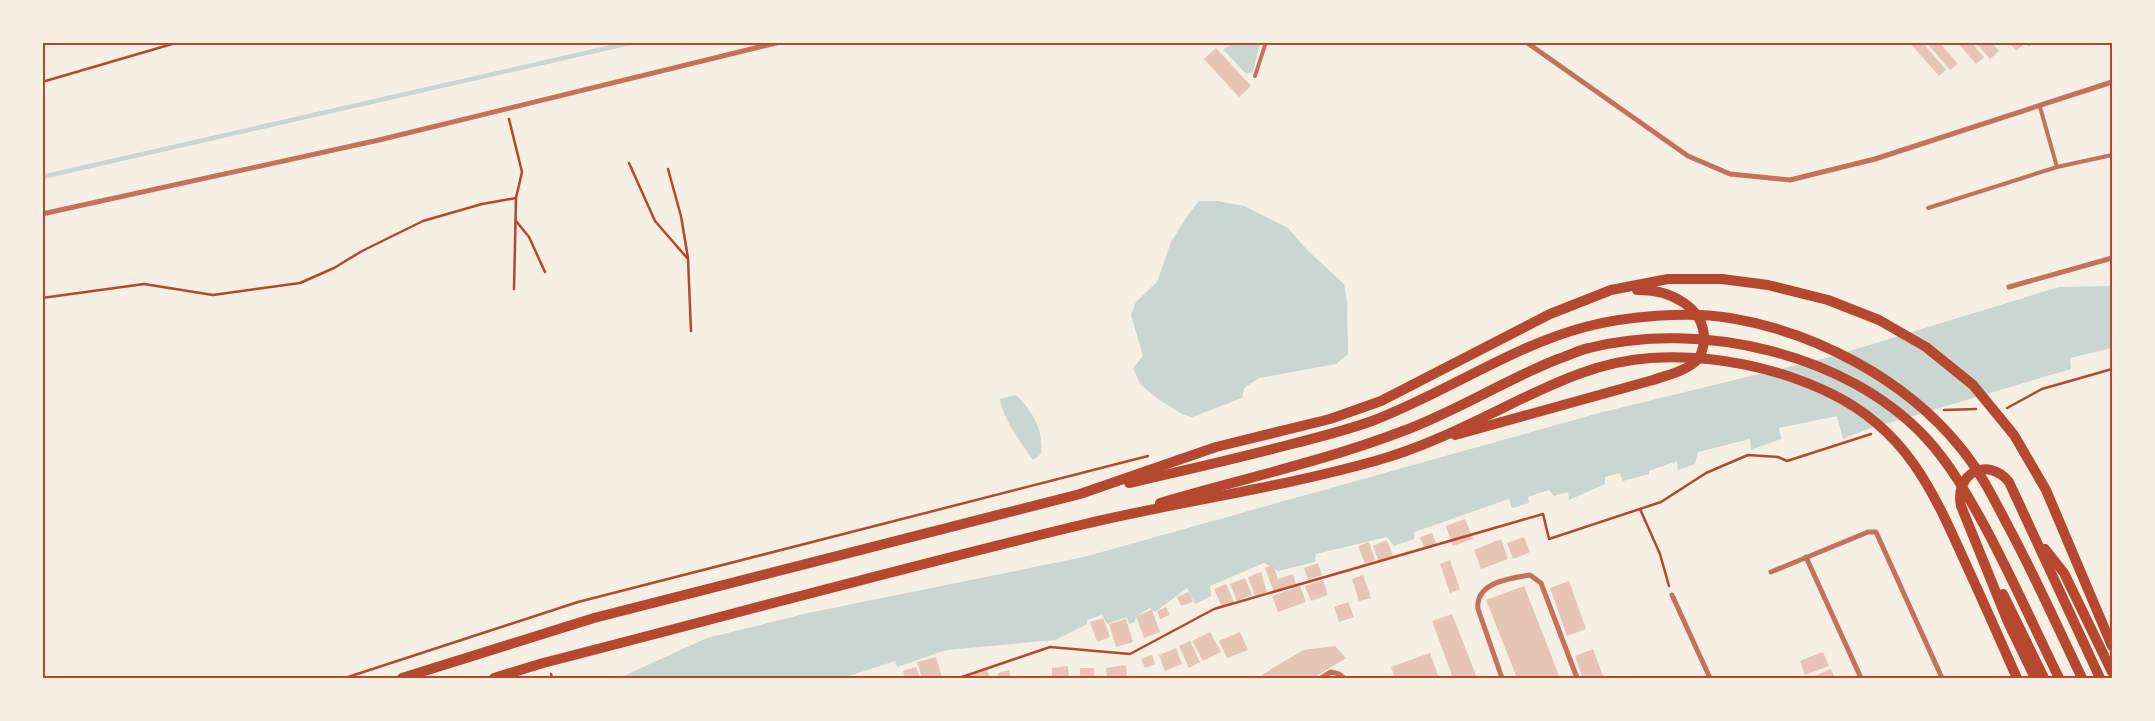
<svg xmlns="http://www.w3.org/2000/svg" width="2155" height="721" viewBox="0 0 2155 721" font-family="Barlow,sans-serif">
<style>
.water{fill:#c9d6d2}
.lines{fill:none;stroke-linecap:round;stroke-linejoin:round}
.stream{stroke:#c9d6d2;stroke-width:4.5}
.building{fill:#e6c5b7}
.path{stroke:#b5482f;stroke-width:2.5}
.service{stroke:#c5725c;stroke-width:4}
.minor{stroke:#c5725c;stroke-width:5}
.secondary{stroke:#b5482f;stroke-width:10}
.neatline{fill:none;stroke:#b5482f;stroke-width:2}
</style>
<rect width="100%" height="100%" fill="#f6efe4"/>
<!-- water -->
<g class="water">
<path d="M 1235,43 L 1260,43 L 1253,72 L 1246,74 L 1223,49 Z"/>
<path d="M 1199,201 L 1218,201 L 1244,206 L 1288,228 L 1308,251 L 1344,284 L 1347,301 L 1348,354 L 1336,364 L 1259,378 L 1244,388 L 1242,398 L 1192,417 L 1182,414 L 1158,399 L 1140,384 L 1133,368 L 1143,356 L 1131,315 L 1136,302 L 1157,282 L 1171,242 L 1188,215 Z"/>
<path d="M 2112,286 L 2112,348 L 2070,358 L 2071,369 L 1865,430 L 1843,439 L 1837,416 L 1779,428 L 1781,439 L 1751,450 L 1750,439 L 1698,452 L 1695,464 L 1678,470 L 1677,461 L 1649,471 L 1649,474 L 1623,481 L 1620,473 L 1605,477 L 1605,484 L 1569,500 L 1568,492 L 1554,496 L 1549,490 L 1528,497 L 1529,503 L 1512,508 L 1509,499 L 1414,532 L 1414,539 L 1394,546 L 1387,537 L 1316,554 L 1315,562 L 1278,571 L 1264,563 L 1210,586 L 1211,596 L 1195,604 L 1187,588 L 1155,612 L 1150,608 L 1136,616 L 1135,622 L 1129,624 L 1127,617 L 1107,624 L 1102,615 L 1087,620 L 1087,624 L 1055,640 L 946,650 L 897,667 L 895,661 L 843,678 L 619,678 L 707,638 L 808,613 L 1084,557 L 1603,412 L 1830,357 L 2059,287 Z"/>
<path d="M 1016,395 C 1032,411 1044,429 1041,454 L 1033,460 C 1020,441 1004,421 1000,399 Z"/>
</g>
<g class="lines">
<!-- stream -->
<path class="stream" d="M 42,177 L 634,42"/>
</g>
<!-- building -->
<g class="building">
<path d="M 1909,42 L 1922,42 L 1946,70 L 1939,76 Z"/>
<path d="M 1926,42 L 1939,42 L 1958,64 L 1950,70 Z"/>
<path d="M 1957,42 L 1971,42 L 1984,57 L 1976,64 Z"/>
<path d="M 1975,42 L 1991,42 L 1999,51 L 1990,59 Z"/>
<path d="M 2009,42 L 2021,42 L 2023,45 L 2016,51 Z"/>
<path d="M 2025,42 L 2034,42 L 2029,47 Z"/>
<path d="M 1216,48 L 1251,86 L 1239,97 L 1204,59 Z"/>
<path d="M 1465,519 L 1473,539 L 1453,546 L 1446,526 Z"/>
<path d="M 1432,533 L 1437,545 L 1425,549 L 1420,537 Z"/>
<path d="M 1524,537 L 1530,552 L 1513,559 L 1507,543 Z"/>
<path d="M 1501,539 L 1508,559 L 1481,569 L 1474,550 Z"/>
<path d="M 1387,540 L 1393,556 L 1379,562 L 1373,546 Z"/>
<path d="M 1369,542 L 1375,560 L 1365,564 L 1358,546 Z"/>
<path d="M 1450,560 L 1460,589 L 1450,593 L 1440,564 Z"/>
<path d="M 1318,563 L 1322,575 L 1308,580 L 1304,568 Z"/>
<path d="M 1273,565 L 1278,579 L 1293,574 L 1296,584 L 1274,592 L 1265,568 Z"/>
<path d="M 1261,572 L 1267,592 L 1255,596 L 1248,577 Z"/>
<path d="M 1363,575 L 1371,598 L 1359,601 L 1352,579 Z"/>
<path d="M 1245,578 L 1252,595 L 1237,601 L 1230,584 Z"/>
<path d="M 1323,580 L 1328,595 L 1311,601 L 1305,586 Z"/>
<path d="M 1569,581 L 1586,629 L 1567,636 L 1550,588 Z"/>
<path d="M 1226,584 L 1234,602 L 1222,607 L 1214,589 Z"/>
<path d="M 1300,586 L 1306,602 L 1278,612 L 1272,596 Z"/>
<path d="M 1524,586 L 1560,678 L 1517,678 L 1486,600 Z"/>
<path d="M 1189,592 L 1193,602 L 1181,606 L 1177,597 Z"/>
<path d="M 1348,602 L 1354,617 L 1339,622 L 1334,607 Z"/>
<path d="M 1166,607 L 1170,615 L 1160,619 L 1157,611 Z"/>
<path d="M 1152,610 L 1160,632 L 1144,638 L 1136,616 Z"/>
<path d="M 1452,614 L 1477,678 L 1453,678 L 1432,621 Z"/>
<path d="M 1103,618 L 1110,637 L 1097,642 L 1090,622 Z"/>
<path d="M 1126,619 L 1133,642 L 1116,647 L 1109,624 Z"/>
<path d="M 1210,632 L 1221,652 L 1203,661 L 1192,641 Z"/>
<path d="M 1240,632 L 1248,650 L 1227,658 L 1219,641 Z"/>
<path d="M 1190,641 L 1200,662 L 1189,668 L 1179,646 Z"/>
<path d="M 1335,646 L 1346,658 L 1313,678 L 1264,678 L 1262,675 L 1303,650 Z"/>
<path d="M 1176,648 L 1182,664 L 1165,671 L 1159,655 Z"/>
<path d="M 1593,649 L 1604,678 L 1583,678 L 1575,656 Z"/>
<path d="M 1823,652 L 1829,666 L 1805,675 L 1800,661 Z"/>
<path d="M 1430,653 L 1439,678 L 1395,678 L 1391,667 Z"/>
<path d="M 1152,655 L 1155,664 L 1145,668 L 1141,659 Z"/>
<path d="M 936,657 L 942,677 L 922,678 L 917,662 Z"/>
<path d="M 1126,665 L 1127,678 L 1107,678 L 1106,668 Z"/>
<path d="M 1068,666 L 1069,678 L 1052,678 L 1052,668 Z"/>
<path d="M 916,667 L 920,678 L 905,678 L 903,671 Z"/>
<rect x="1080" y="668" width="14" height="10"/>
<path d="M 1831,669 L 1835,678 L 1810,678 Z"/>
<path d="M 987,670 L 990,678 L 974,678 L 973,675 Z"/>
<path d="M 1009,670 L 1011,678 L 999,678 L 998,673 Z"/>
</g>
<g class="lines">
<!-- path -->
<g class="path">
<path d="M 42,82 L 179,42"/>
<path d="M 629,163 L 655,221 L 688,259 L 691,331"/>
<path d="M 668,169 L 681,216 L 688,258"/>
<path d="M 516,221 L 529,237 L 545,272"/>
<path d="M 514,289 L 516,198"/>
<path d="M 42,298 L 144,284 L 213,295 L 300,283 L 334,268 L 362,251 L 423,221 L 482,204 L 516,198 L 522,172 L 509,119"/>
<path d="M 2007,408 L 2042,389 L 2112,369"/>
<path d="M 1944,410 L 1976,409"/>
<path d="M 1640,509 L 1660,554 L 1669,586"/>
<path d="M 551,674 L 552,678"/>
<path d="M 345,678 L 578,602 L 1148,456"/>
<path d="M 959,678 L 1050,647 L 1130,654 L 1214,609 L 1543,514 L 1549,539 L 1661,502 L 1706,473 L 1748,455 L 1778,457 L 1787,461 L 1871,434"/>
</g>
<!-- service -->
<g class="service">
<path d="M 1255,76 L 1266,42"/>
<path d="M 2040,107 L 2057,167"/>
<path d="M 1928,208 L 2057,167 L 2112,155"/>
</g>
<!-- minor -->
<g class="minor">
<path d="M 1526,42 L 1688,156 L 1730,174 L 1790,180 L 1875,159 L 2112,82"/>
<path d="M 42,214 L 379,140 L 780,42"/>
<path d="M 2009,287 L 2112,258"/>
<path d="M 1806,557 L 1861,678"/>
<path d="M 1771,572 L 1868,532 L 1876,532 L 1942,678"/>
<path d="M 1672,595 L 1710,678"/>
<path d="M 1321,678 L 1331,672 L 1339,674 L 1344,678"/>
<path d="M 1502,678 L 1478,609 C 1475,583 1509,578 1530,575 L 1541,583 L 1577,678"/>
</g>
<!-- secondary -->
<g class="secondary">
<path d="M 1455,435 L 1653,380 C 1667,375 1683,372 1695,362 C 1701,357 1703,349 1704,342 C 1706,306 1668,289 1637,290"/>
<path d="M 1129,483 C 1182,471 1235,459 1288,445 C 1316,438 1344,431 1372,421 C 1444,394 1510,347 1585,327 C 1626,316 1688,311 1730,318 C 1815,332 1905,379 1960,447 C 1980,471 1994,499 2008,526 C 2035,576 2058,628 2082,678"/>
<path d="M 1160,503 C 1241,479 1325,461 1403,431 C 1457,411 1505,380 1558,359 C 1568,356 1579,350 1589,348 C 1700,320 1847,353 1926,438 C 1950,464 1967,494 1984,525 C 2011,575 2034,627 2059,678"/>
<path d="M 2045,549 L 2064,573 L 2112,672"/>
<path d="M 2003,594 L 2044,678"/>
<path d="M 402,678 L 594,618 L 1080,494 L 1216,447 L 1330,419 L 1381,401 L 1550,314 L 1611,290 L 1668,279 L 1722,279 L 1768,285 L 1828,300 L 1879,320 L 1926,347 L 1973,385 L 2014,435 L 2046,490 L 2112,646"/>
<path d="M 494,678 L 543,663 C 723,617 904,567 1085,524 C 1181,501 1279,488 1375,461 C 1423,448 1470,424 1515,402 C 1559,381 1601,361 1651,358 C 1712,354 1777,367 1832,394 C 1907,431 1933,491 1965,562 C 1983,601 2000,640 2017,678"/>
<path d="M 2035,678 L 2008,622 L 1961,506 C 1954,473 1988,456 2009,482 L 2100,678"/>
</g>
</g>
<!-- border -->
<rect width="2155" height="721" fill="none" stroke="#f6efe4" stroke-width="88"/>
<rect x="44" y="44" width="2067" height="633" class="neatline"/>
</svg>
